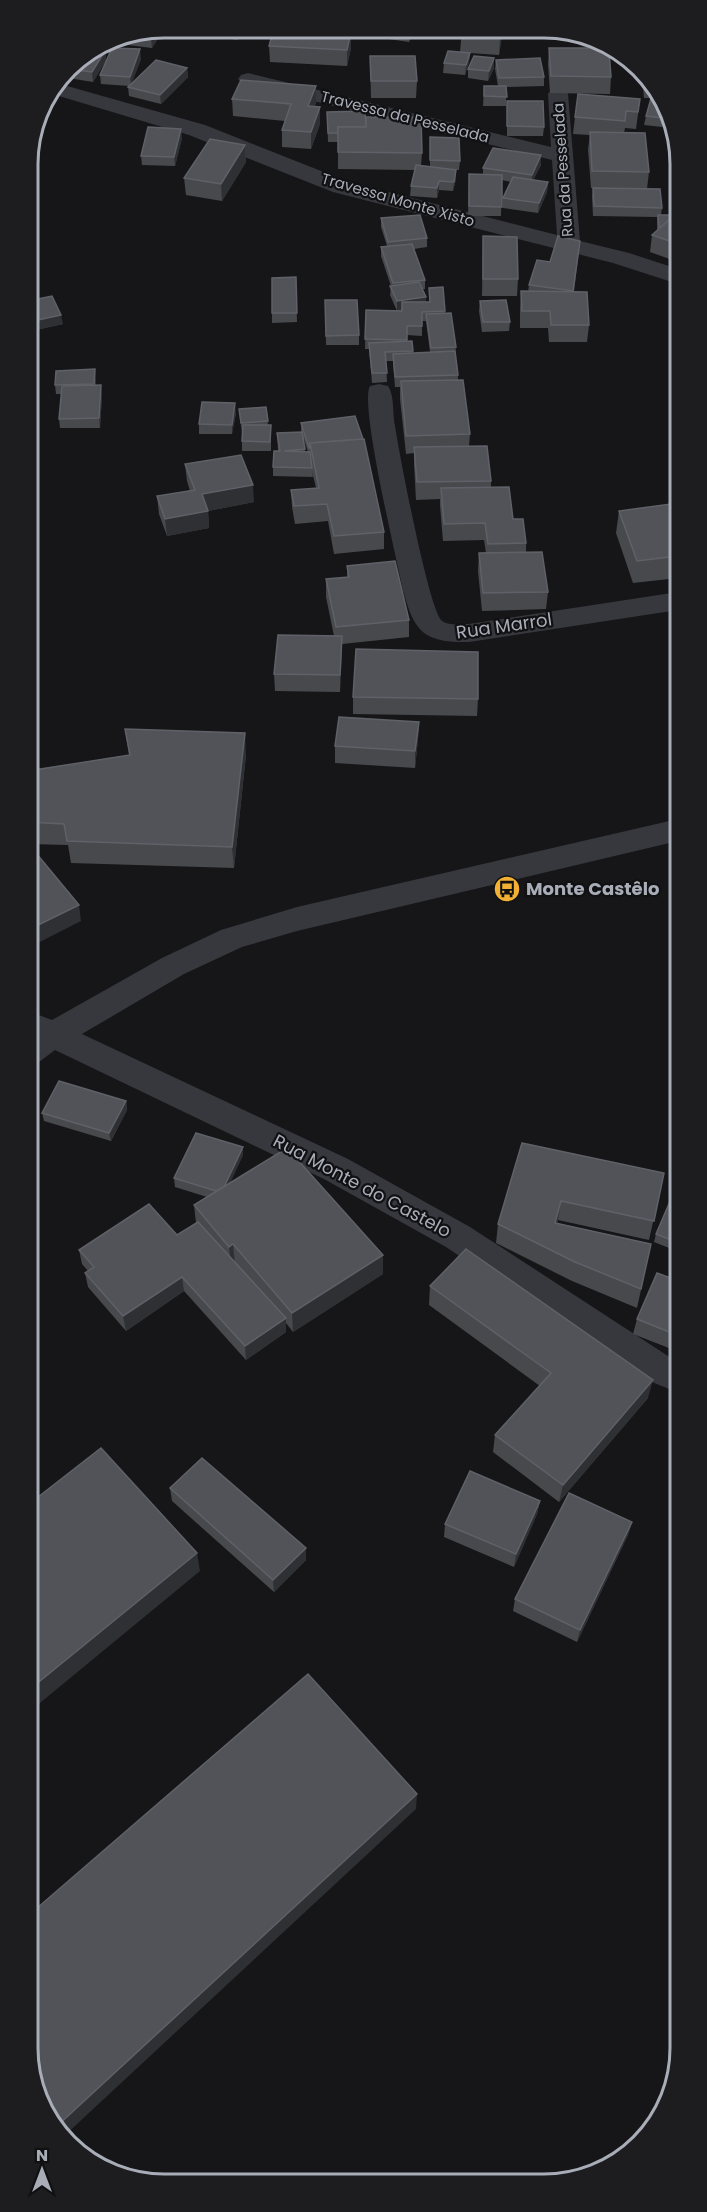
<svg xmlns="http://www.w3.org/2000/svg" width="707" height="2212" viewBox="0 0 707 2212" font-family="Poppins,sans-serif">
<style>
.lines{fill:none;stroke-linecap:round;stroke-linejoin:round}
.minor{fill:#37383d;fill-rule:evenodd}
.wall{fill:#47494d;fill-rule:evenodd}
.shaded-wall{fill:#2f3033}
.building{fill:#525359;stroke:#5f6168;stroke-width:1.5}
.labels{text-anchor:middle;stroke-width:4.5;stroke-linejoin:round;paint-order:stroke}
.far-street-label{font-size:15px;fill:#a8adb8;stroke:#111113}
.street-label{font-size:18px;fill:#a8adb8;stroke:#111113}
.poi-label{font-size:18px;font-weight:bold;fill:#a8adb8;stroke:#111113;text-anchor:start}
.rim{fill:none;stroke:#a8adb8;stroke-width:3}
</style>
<rect width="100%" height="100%" fill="#161618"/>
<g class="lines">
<!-- minor -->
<g class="minor">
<path d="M 248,73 L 551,147 L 548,94 L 551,90 L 558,88 L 565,90 L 568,94 L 580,241 L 629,253 L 678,269 L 678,284 L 613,263 L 333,192 L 189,135 L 49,93 L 57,83 L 60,84 L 205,125 L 349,182 L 557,235 L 552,160 L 241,83 L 238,79 L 241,75 Z"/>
<path d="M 379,384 L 388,386 C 395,397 392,413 395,426 C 399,452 429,611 442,621 C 449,626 461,624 469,624 L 678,592 L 678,610 L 469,642 C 424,643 414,632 403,590 C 397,560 359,403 370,386 Z"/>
<path d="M 678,819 L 678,841 L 297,931 L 242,947 L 184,974 L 82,1034 L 348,1159 L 470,1227 L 668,1356 L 679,1360 L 679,1393 L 642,1378 L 446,1247 L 324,1179 L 55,1050 L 39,1062 L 28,1066 L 28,1011 L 52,1020 L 162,958 L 221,930 L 297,907 Z"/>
</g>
</g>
<!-- wall -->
<g class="wall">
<path d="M 164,27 L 204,27 L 198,35 L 162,28 L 163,30 L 152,48 L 104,42 L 112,37 Z"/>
<path d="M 205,27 L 248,28 L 237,40 L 205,34 Z"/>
<path d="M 368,28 L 416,29 L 409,42 L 368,36 Z"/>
<path d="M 462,29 L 503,29 L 499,55 L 470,53 L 469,62 L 465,75 L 443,73 L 444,63 L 460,52 Z"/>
<path d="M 318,30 L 351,32 L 351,48 L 347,66 L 270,62 L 269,46 Z"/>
<path d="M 549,48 L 611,77 L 610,94 L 550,93 L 548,64 Z"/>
<path d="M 105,51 L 106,60 L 93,82 L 68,78 L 67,69 Z"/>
<path d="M 370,56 L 417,81 L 416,98 L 371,98 Z"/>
<path d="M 494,58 L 494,68 L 488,81 L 468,78 L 468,69 Z"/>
<path d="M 141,59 L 131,84 L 187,68 L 188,77 L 161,104 L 129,96 L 128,87 L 129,86 L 101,84 L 100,75 Z"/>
<path d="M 496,60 L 544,77 L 544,86 L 506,87 L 506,106 L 483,106 L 484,86 L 498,86 L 495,69 Z"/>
<path d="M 642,72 L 666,115 L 662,127 L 644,125 L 646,116 L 651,98 L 644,98 Z"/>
<path d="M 232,99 L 316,103 L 314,107 L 320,124 L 311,149 L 282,147 L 282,130 L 285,121 L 233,116 Z"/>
<path d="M 640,99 L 636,129 L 625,128 L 624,133 L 649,172 L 647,189 L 662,208 L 661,215 L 677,215 L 676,203 L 678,194 L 678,262 L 650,252 L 652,235 L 657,231 L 657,217 L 593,216 L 592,197 L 593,188 L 591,188 L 588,149 L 590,135 L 573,134 L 575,117 Z"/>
<path d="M 507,101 L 544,127 L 543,136 L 507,136 Z"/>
<path d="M 327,112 L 366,127 L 422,153 L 421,166 L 430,167 L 430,137 L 460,161 L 459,170 L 456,170 L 456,179 L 453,191 L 439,190 L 437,198 L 410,196 L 411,186 L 415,170 L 338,169 L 338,142 L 328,142 Z"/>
<path d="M 669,122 L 674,131 L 669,131 Z"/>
<path d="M 182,138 L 175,166 L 142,165 L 141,156 Z"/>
<path d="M 245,145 L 246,162 L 222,201 L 186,195 L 184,178 Z"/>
<path d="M 670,146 L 677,146 L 677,176 L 672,176 L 669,156 Z"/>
<path d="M 541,165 L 533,180 L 548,182 L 547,192 L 538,213 L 503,208 L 503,198 L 511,182 L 502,180 L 501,216 L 468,216 L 469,174 L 483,174 L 483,168 Z"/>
<path d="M 381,218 L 427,238 L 427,247 L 414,249 L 425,280 L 425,289 L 422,289 L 426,302 L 429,302 L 429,288 L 443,287 L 445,313 L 456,347 L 455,354 L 458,375 L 458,380 L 470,434 L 469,446 L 491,481 L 491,488 L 513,519 L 526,543 L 526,552 L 548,592 L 546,609 L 482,611 L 478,571 L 479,553 L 486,553 L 484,540 L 443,541 L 440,506 L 440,499 L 416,500 L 414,464 L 414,453 L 406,454 L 400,399 L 400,387 L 395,387 L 393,361 L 386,361 L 387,382 L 372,383 L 369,349 L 365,349 L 366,310 L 397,311 L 390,295 L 391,286 L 381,256 L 381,247 L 387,246 L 381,227 ZM 422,321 L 426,321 L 430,352 L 413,353 L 412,341 L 407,341 L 407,335 L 422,336 Z"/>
<path d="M 483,236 L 518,279 L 517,296 L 482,296 Z"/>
<path d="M 580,241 L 574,292 L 589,325 L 587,342 L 549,342 L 548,328 L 520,328 L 520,309 L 521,291 L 528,292 L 529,285 L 550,262 Z"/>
<path d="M 296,277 L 297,322 L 272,323 L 272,313 Z"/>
<path d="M 325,300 L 359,335 L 359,345 L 326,345 Z"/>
<path d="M 27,301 L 63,324 L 36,330 L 28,313 Z"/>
<path d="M 480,301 L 510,322 L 509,331 L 482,332 L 479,311 Z"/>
<path d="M 96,379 L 96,385 L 102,395 L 100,428 L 60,428 L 59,419 L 62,394 L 56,394 L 55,385 Z"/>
<path d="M 266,407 L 268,425 L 271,425 L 271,451 L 242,451 L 242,433 L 240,418 L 239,409 Z"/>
<path d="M 236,413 L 232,434 L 199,434 L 199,424 Z"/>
<path d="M 301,423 L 384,532 L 384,549 L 334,554 L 328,521 L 295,524 L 292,507 L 291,490 L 316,488 L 312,471 L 313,477 L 273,476 L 273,467 L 278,451 L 277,433 L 301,432 ZM 304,439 L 308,452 L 305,452 Z"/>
<path d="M 185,464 L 254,502 L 208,511 L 209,528 L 167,536 L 159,514 L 157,496 L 190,491 L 187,481 Z"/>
<path d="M 678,503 L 678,578 L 633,583 L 616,533 L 619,511 Z"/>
<path d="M 347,566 L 409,620 L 409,637 L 342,644 L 340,692 L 275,691 L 274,674 L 334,636 L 326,597 L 326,579 L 347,578 Z"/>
<path d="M 353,697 L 478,699 L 477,716 L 353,714 Z"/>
<path d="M 419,722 L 418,739 L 415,768 L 335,763 L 335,746 Z"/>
<path d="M 125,729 L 246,755 L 234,868 L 71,863 L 68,845 L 29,844 L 28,771 L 129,755 Z"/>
<path d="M 126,1101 L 127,1110 L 111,1141 L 44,1121 L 42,1113 Z"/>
<path d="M 522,1143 L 664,1173 L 649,1240 L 558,1220 L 557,1223 L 651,1244 L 637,1308 L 572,1281 L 496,1243 L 498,1224 Z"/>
<path d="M 243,1155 L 230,1182 L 383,1274 L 293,1332 L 286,1323 L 286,1332 L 246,1360 L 184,1291 L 126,1331 L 88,1287 L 85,1273 L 88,1271 L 82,1264 L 79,1250 L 177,1235 L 196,1223 L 194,1205 L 207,1197 L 175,1187 L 174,1178 Z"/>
<path d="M 679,1194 L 679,1252 L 654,1242 L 656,1234 Z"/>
<path d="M 679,1281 L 679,1352 L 633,1334 L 637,1319 Z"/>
<path d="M 430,1286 L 648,1398 L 559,1502 L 493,1452 L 495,1435 L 540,1386 L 429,1305 Z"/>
<path d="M 170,1488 L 306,1548 L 306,1560 L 274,1592 L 172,1501 Z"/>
<path d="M 540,1501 L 537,1514 L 514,1567 L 444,1537 L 445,1524 Z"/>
<path d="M 632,1522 L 628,1535 L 577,1642 L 513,1611 L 515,1599 Z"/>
</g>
<!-- shaded-wall -->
<g class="shaded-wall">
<path d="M 162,27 L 163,30 L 152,48 L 151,39 L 157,28 Z"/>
<path d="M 197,27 L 204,27 L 198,35 Z"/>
<path d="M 239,27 L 248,28 L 237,40 L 236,31 Z"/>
<path d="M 409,29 L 416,29 L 409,42 Z"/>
<path d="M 502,29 L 503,29 L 499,55 L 500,38 Z"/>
<path d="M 351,32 L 351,48 L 347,66 L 347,50 Z"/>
<path d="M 140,49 L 141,59 L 131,86 L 130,77 Z"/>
<path d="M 105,51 L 106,60 L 93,82 L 92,72 Z"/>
<path d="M 470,53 L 469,62 L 465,75 L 466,65 Z"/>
<path d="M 494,58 L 494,68 L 488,81 L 489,71 Z"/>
<path d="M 187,68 L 188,77 L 161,104 L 160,95 Z"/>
<path d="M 316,86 L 316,103 L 308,123 L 308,106 Z"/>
<path d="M 320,107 L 320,124 L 311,149 L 311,132 Z"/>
<path d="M 665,113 L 666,115 L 662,127 L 663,118 Z"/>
<path d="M 181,129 L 182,138 L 175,166 L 174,157 Z"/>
<path d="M 245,145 L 246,162 L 222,201 L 221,184 Z"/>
<path d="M 541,155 L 541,165 L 531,185 L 532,175 Z"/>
<path d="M 456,170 L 456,179 L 453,191 L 454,182 Z"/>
<path d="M 439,181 L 439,190 L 437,198 L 437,188 Z"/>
<path d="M 548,182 L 547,192 L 538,213 L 539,203 Z"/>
<path d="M 426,297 L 426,307 L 402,302 L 401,310 L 397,311 L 397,301 Z"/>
<path d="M 61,315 L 63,324 L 36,330 L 34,321 Z"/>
<path d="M 95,369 L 96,379 L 95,393 L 94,384 Z"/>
<path d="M 101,385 L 102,395 L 100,428 L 99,418 Z"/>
<path d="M 235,403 L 236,413 L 232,434 L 232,425 Z"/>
<path d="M 253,485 L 254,502 L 203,512 L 202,494 Z"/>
<path d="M 208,511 L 209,528 L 167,536 L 165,519 Z"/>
<path d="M 342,636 L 342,653 L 340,692 L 340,675 Z"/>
<path d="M 419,722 L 418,739 L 415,768 L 415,751 Z"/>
<path d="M 245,733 L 246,755 L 234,868 L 232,847 Z"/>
<path d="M 79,905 L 81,921 L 28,948 L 28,930 Z"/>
<path d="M 126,1101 L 127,1110 L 111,1141 L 109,1133 Z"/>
<path d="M 243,1147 L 243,1155 L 222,1201 L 221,1193 Z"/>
<path d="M 561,1201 L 558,1220 L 552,1242 L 555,1223 Z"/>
<path d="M 233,1244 L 235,1264 L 231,1266 L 229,1247 Z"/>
<path d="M 383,1255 L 383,1274 L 293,1332 L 292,1313 Z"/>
<path d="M 182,1277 L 184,1291 L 126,1331 L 123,1316 Z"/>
<path d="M 286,1318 L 286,1332 L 246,1360 L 245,1346 Z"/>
<path d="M 653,1380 L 648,1398 L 559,1502 L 563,1485 Z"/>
<path d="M 540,1501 L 537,1514 L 514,1567 L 516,1554 Z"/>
<path d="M 632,1522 L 628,1535 L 577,1642 L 580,1630 Z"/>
<path d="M 306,1548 L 306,1560 L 274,1592 L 273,1580 Z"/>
<path d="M 197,1553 L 200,1571 L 29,1712 L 29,1690 Z"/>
<path d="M 417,1794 L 416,1809 L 63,2137 L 57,2126 Z"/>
</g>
<!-- building -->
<g class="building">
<path d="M 218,27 L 239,27 L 236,31 Z"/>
<path d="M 157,28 L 151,39 L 122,35 Z"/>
<path d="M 274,28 L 315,28 L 315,30 L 351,32 L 347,50 L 269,46 Z"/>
<path d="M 462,29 L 502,29 L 500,38 L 461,36 Z"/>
<path d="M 112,48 L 140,49 L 130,77 L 100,75 Z"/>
<path d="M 549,48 L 605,48 L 609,51 L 611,77 L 551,76 Z"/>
<path d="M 92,50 L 105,51 L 92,72 L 67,69 L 73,61 Z"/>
<path d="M 448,51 L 470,53 L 466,65 L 444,63 Z"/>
<path d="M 370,56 L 415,56 L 417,81 L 371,81 Z"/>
<path d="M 474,56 L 494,58 L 489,71 L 468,69 Z"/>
<path d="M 540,58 L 544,77 L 499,78 L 496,60 Z"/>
<path d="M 156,60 L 187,68 L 160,95 L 128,87 Z"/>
<path d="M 644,74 L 652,89 L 645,89 Z"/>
<path d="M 241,80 L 316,86 L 308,106 L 320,107 L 311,132 L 282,130 L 291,104 L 232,99 Z"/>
<path d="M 484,86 L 506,86 L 507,97 L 484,96 Z"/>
<path d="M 578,94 L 640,99 L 638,112 L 626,111 L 625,121 L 575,117 Z"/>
<path d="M 652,95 L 655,95 L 665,113 L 663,118 L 646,116 Z"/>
<path d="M 507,101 L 543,101 L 544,127 L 507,126 Z"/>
<path d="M 365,111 L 366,127 L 338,127 L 338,133 L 328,133 L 327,112 Z"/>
<path d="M 366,117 L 421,117 L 422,153 L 338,152 L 338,127 L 366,127 Z"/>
<path d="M 148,127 L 181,129 L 174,157 L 141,156 Z"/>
<path d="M 590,132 L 645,133 L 649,172 L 592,171 Z"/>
<path d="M 430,137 L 459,138 L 460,161 L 430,160 Z"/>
<path d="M 210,139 L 245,145 L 221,184 L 184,178 Z"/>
<path d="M 670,146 L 677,146 L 677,167 L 673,167 Z"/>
<path d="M 493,148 L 541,155 L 532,175 L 483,168 Z"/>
<path d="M 416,165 L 456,170 L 454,182 L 439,181 L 437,188 L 411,186 Z"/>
<path d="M 469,174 L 502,175 L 502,207 L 469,206 Z"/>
<path d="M 513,177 L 548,182 L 539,203 L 503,198 Z"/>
<path d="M 593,188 L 660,189 L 662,208 L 594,206 Z"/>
<path d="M 420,215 L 427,238 L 388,242 L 381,218 Z"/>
<path d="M 658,215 L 678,215 L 678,221 L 670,219 L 659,229 Z"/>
<path d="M 670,219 L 678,221 L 678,244 L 652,235 Z"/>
<path d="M 483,236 L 517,237 L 518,279 L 483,279 Z"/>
<path d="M 558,236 L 580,241 L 573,291 L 529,285 L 537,260 L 550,262 Z"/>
<path d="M 412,244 L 425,280 L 393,283 L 381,247 Z"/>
<path d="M 296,277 L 297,313 L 272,313 L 272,278 Z"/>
<path d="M 419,282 L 426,297 L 397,301 L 390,286 Z"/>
<path d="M 443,287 L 445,311 L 422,312 L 422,326 L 407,326 L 407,340 L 365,339 L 366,310 L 402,311 L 402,302 L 430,302 L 429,288 Z"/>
<path d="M 521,291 L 587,292 L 589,325 L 551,325 L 550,311 L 522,311 Z"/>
<path d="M 52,296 L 61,315 L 34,321 L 27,307 L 27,301 Z"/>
<path d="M 325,300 L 357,300 L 359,335 L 326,336 Z"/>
<path d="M 506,300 L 510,322 L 483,322 L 480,301 Z"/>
<path d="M 451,313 L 456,347 L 431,348 L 426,314 Z"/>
<path d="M 412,341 L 413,351 L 385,352 L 387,373 L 372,373 L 369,343 Z"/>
<path d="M 455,351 L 458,375 L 395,377 L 393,354 Z"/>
<path d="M 95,369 L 94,384 L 55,385 L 56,371 Z"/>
<path d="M 463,380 L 470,434 L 406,436 L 401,381 Z"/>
<path d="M 101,385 L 99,418 L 59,419 L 62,386 Z"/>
<path d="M 202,402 L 235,403 L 232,425 L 199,424 Z"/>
<path d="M 266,407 L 268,421 L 241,423 L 239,409 Z"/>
<path d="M 355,416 L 363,439 L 310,443 L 310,448 L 309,448 L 301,423 Z"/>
<path d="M 243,425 L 271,425 L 270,442 L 242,441 Z"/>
<path d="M 302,432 L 305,449 L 284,451 L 310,452 L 312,468 L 273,467 L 274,451 L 280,451 L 277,433 Z"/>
<path d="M 364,439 L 384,532 L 334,536 L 327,504 L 294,506 L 291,490 L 319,488 L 310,443 Z"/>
<path d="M 487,446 L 491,481 L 417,482 L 414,447 Z"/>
<path d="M 241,455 L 253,485 L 202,494 L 208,511 L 165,519 L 157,496 L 195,490 L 185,464 Z"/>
<path d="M 509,487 L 513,519 L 523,519 L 526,543 L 488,544 L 485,523 L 444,524 L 441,488 Z"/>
<path d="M 678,503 L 678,556 L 637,561 L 619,511 Z"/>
<path d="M 542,552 L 548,592 L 483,593 L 479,553 Z"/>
<path d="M 395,561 L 409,620 L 336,627 L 326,579 L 349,577 L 347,566 Z"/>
<path d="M 278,635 L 342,636 L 340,675 L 274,674 Z"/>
<path d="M 356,649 L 478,652 L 478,699 L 353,697 Z"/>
<path d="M 339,717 L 419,722 L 415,751 L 335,746 Z"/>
<path d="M 125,729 L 245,733 L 232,847 L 67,841 L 64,824 L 28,822 L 28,771 L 130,755 Z"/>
<path d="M 36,853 L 79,905 L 28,930 L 28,856 Z"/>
<path d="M 59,1081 L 126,1101 L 109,1133 L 42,1113 Z"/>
<path d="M 196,1133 L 243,1147 L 224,1187 L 216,1191 L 174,1178 Z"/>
<path d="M 522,1143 L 664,1173 L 654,1221 L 561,1201 L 555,1223 L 651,1244 L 641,1289 L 575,1262 L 498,1224 Z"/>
<path d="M 287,1148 L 383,1255 L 292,1313 L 233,1244 L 229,1247 L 194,1205 Z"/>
<path d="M 674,1192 L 679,1194 L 679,1243 L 656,1234 Z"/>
<path d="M 149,1204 L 177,1235 L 198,1222 L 286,1318 L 245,1346 L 182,1277 L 123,1316 L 85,1273 L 94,1267 L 79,1250 Z"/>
<path d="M 466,1249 L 653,1380 L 563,1485 L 495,1435 L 551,1373 L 430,1286 Z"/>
<path d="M 657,1273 L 679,1281 L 679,1336 L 637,1319 Z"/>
<path d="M 101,1448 L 197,1553 L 29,1690 L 29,1504 Z"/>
<path d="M 202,1458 L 306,1548 L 273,1580 L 170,1488 Z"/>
<path d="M 470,1471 L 540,1501 L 516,1554 L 445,1524 Z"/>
<path d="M 569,1493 L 632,1522 L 580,1630 L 515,1599 Z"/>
<path d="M 308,1674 L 417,1794 L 57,2126 L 30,2074 L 29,1915 Z"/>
</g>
<!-- icons -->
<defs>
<symbol id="bus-disc" viewBox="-11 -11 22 22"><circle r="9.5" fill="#f2b134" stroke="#111113"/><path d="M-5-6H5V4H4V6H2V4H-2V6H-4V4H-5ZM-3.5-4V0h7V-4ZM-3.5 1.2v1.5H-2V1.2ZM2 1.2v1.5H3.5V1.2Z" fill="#111"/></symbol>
</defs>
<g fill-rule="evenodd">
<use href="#bus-disc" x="492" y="874" width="30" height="30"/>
</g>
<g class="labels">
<!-- far-street labels -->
<g class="far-street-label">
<text transform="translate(405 117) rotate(14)" y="5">Travessa da Pesselada</text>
<text transform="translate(563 170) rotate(-94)" y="5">Rua da Pesselada</text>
<text transform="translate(398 200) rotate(16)" y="5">Travessa Monte Xisto</text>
</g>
<!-- street labels -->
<g class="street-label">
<text transform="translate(504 626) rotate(-8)" y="6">Rua Marrol</text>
<text transform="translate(362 1186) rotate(28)" y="6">Rua Monte do Castelo</text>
</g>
<!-- poi labels -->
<g class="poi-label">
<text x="526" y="895">Monte Castêlo</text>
</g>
</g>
<!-- crop -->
<path d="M0 0H707V2212H0ZM164 38H544A126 126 0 0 1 670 164V2048A126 126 0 0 1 544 2174H164A126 126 0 0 1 38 2048V164A126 126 0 0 1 164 38Z" fill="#1d1d20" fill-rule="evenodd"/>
<path class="rim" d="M164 38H544A126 126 0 0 1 670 164V2048A126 126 0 0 1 544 2174H164A126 126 0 0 1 38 2048V164A126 126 0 0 1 164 38Z"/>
<!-- north arrow -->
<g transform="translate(42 2170)" stroke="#111113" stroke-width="4.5" paint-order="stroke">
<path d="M0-4.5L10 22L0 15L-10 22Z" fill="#a8adb8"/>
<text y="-9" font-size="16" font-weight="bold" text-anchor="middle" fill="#a8adb8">N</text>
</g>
</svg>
